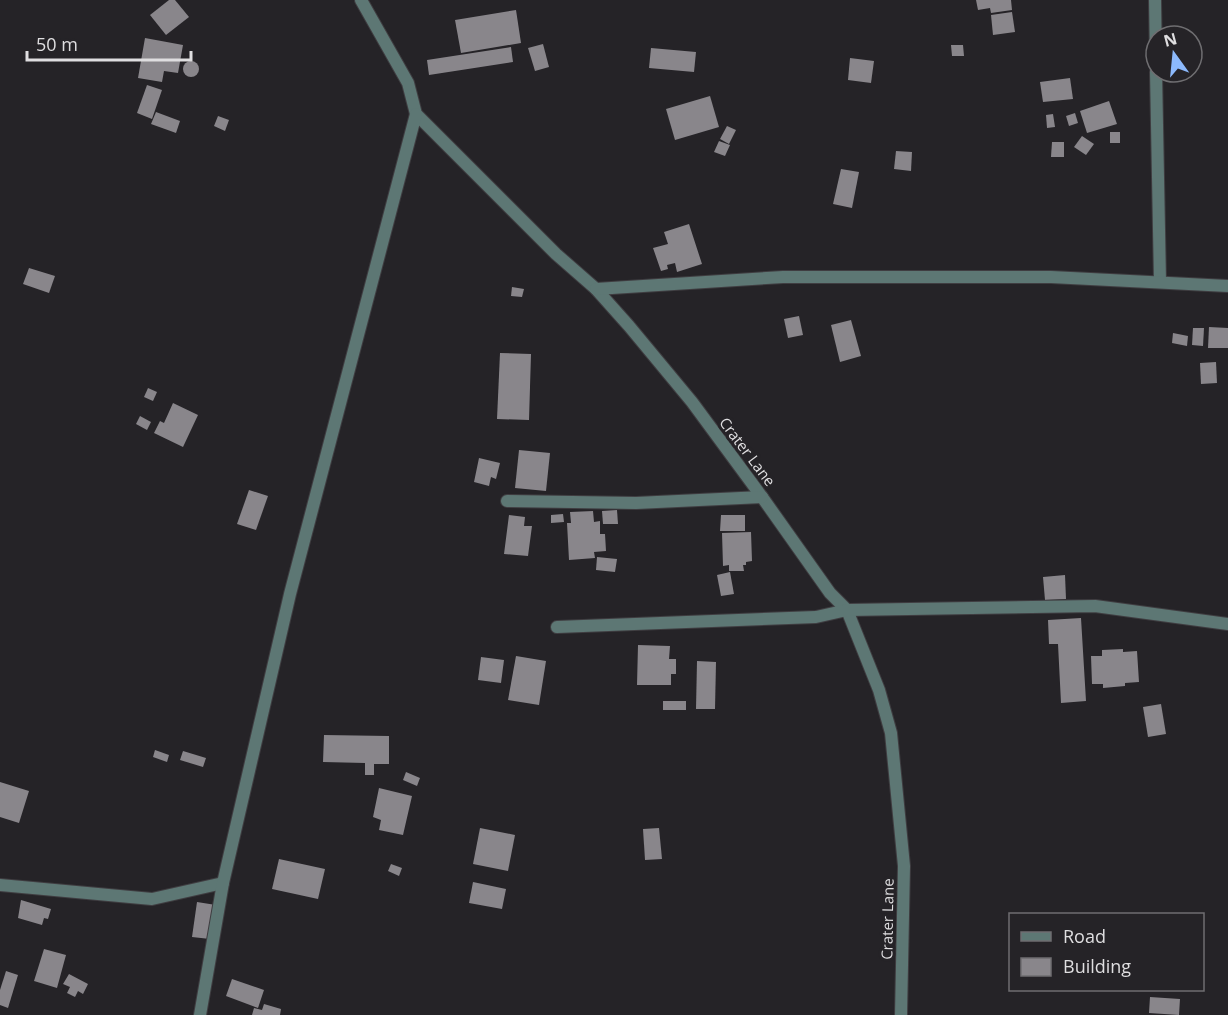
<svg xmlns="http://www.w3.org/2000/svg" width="1228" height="1015" viewBox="0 0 1228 1015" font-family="'Open Sans',sans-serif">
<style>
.building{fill:#89868b}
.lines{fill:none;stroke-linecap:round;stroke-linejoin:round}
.street-casing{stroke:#3f3d41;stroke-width:14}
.street{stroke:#5d7774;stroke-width:12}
.labels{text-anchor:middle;stroke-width:6;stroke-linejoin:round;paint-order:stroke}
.street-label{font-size:15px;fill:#dfdee0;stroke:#252327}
</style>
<rect width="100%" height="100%" fill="#252327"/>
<!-- building -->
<g class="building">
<path d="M 169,0 L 175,0 L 189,17 L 166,35 L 150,15 Z"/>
<path d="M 976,0 L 1011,0 L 1012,10 L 991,13 L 990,8 L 978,10 Z"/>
<path d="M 516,10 L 521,43 L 461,53 L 455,20 Z"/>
<path d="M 1012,12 L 1015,32 L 993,35 L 991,15 Z"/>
<path d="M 145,38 L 183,45 L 178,73 L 164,71 L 162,82 L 138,78 Z"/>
<path d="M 543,44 L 549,67 L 535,71 L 528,48 Z"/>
<path d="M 951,45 L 963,45 L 964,56 L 952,56 Z"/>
<path d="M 511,47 L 513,62 L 429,75 L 427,60 Z"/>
<path d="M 651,48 L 696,52 L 694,72 L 649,68 Z"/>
<path d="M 850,58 L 874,61 L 871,83 L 848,80 Z"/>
<circle cx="191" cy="69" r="8"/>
<path d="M 1070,78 L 1073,99 L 1043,102 L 1040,82 Z"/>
<path d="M 147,85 L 162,90 L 152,119 L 137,113 Z"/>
<path d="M 710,96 L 719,127 L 675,140 L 666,109 Z"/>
<path d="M 1109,101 L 1117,124 L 1087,133 L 1080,111 Z"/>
<path d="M 156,112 L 180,121 L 176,133 L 151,124 Z"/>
<path d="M 1075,113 L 1078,123 L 1069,126 L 1066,116 Z"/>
<path d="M 1053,114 L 1055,127 L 1047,128 L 1046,115 Z"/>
<path d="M 218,116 L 229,120 L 225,131 L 214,126 Z"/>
<path d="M 727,126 L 736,130 L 729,144 L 720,139 Z"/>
<rect x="1110" y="132" width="10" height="11"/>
<path d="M 1082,136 L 1094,144 L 1086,155 L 1074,147 Z"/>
<path d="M 719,141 L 730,145 L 725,156 L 714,152 Z"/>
<path d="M 1052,142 L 1064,142 L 1064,157 L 1051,157 Z"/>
<path d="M 896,151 L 912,152 L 911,171 L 894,169 Z"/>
<path d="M 841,169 L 859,172 L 852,208 L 833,204 Z"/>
<path d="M 689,224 L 702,264 L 677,272 L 675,263 L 667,265 L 668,269 L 661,271 L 653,248 L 668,244 L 664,232 Z"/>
<path d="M 29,268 L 55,276 L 49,293 L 23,284 Z"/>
<path d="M 512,287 L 524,289 L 522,297 L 511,296 Z"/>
<path d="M 799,316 L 803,335 L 788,338 L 784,319 Z"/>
<path d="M 851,320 L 861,356 L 840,362 L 831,325 Z"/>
<path d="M 1209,327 L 1228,328 L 1228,348 L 1208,348 Z"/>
<path d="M 1193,328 L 1204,328 L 1203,346 L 1192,345 Z"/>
<path d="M 1173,333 L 1188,336 L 1187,346 L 1172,343 Z"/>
<path d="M 500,353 L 531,354 L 529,420 L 497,419 Z"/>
<path d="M 1216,362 L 1217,383 L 1201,384 L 1200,363 Z"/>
<path d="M 148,388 L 157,392 L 153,401 L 144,397 Z"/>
<path d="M 173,403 L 198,415 L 183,447 L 154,433 L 160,421 L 164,423 Z"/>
<path d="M 140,416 L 151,422 L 147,430 L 136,424 Z"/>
<path d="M 519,450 L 550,453 L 546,491 L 515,488 Z"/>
<path d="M 479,458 L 500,463 L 496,479 L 491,477 L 489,486 L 474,482 Z"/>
<path d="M 249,490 L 268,496 L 256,530 L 237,524 Z"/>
<path d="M 617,510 L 618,524 L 603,524 L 602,511 Z"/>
<path d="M 593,511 L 594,522 L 600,521 L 600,534 L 605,534 L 606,551 L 594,552 L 595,558 L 569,560 L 567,523 L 571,523 L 570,512 Z"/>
<path d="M 563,514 L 564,522 L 551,523 L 551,515 Z"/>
<path d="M 509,515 L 525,517 L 524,526 L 532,526 L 528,556 L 504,554 Z"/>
<path d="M 721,515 L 745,515 L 745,531 L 720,531 Z"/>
<path d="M 751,532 L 752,561 L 746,562 L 746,565 L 743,565 L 744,571 L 729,571 L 729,565 L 723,566 L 722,533 Z"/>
<path d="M 597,557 L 617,559 L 615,572 L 596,570 Z"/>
<path d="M 730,572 L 734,594 L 721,596 L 717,575 Z"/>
<path d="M 1065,575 L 1066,599 L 1045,600 L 1043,577 Z"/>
<path d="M 1081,618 L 1086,701 L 1061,703 L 1058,644 L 1049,644 L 1048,620 Z"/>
<path d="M 638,645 L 670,646 L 669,659 L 676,659 L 676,674 L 671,674 L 671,685 L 637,685 Z"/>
<path d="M 1123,649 L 1123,652 L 1137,651 L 1139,682 L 1125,683 L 1125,686 L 1103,688 L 1103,684 L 1092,684 L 1091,656 L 1102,656 L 1102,650 Z"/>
<path d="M 516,656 L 546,661 L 539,705 L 508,700 Z"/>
<path d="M 481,657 L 504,660 L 501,683 L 478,680 Z"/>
<path d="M 697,661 L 716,662 L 715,709 L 696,709 Z"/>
<rect x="663" y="701" width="23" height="9"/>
<path d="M 1161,704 L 1166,734 L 1148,737 L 1143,707 Z"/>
<path d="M 324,735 L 389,736 L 389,764 L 374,764 L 374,775 L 365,775 L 365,763 L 323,762 Z"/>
<path d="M 155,750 L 169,755 L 167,762 L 153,757 Z"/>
<path d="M 183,751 L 206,758 L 203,767 L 180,760 Z"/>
<path d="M 406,772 L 420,778 L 417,786 L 403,780 Z"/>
<path d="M 0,782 L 29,791 L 19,823 L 0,817 Z"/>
<path d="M 379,788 L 412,796 L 403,835 L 379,830 L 381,820 L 373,817 Z"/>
<path d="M 480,828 L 515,835 L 508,871 L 473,864 Z"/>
<path d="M 659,828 L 662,859 L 645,860 L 643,829 Z"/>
<path d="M 279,859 L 325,869 L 318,899 L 272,889 Z"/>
<path d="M 391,864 L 402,868 L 399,876 L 388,871 Z"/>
<path d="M 473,882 L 506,889 L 502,909 L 469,903 Z"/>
<path d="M 21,900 L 51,909 L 48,919 L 44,918 L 42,925 L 18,918 Z"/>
<path d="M 197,902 L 216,905 L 210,939 L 192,937 Z"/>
<path d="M 44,949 L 66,955 L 57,988 L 34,981 Z"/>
<path d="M 6,971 L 18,975 L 8,1008 L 0,1005 L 0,990 Z"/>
<path d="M 69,974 L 88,984 L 83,994 L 78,991 L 75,997 L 67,993 L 70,987 L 63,984 Z"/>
<path d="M 232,979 L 264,990 L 258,1008 L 226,996 Z"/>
<path d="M 1150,997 L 1180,999 L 1179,1015 L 1149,1013 Z"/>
<path d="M 264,1004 L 281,1009 L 280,1015 L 252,1015 L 254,1008 L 262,1010 Z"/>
</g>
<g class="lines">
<defs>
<g id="street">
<path d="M 361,0 L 408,83 L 416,114 L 556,254 L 596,289 L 629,326 L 692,402 L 762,497 L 830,593 L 847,610 L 879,690 L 891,733 L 904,866 L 901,1015"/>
<path d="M 1155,0 L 1156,62"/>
<path d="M 1156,72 L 1160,282"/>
<path d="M 596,289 L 783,277 L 1051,277 L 1228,286"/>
<path d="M 507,501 L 636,503 L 762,497"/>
<path d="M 557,627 L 816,617 L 847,610 L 1095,606 L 1228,624"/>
<path d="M 0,885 L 152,899 L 223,883"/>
<path d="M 200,1015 L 223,883 L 290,594 L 416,114"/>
</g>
</defs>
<!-- street casing -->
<use href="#street" class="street-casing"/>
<!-- street -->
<use href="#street" class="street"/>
</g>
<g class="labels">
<!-- street labels -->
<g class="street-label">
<text transform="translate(747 452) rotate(53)" y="5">Crater Lane</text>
<text transform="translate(888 919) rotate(-89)" y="5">Crater Lane</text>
</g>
</g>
<!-- legend -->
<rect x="1009" y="913" width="195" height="78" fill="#252327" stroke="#6f6e71" stroke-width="1.5"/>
<rect x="1021" y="932" width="30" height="9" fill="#5d7774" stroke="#6f6e71" stroke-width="1.5"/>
<text x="1063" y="943" font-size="18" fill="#dfdee0">Road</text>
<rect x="1021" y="958" width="30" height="18" fill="#89868b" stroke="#6f6e71" stroke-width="1.5"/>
<text x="1063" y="973" font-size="18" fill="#dfdee0">Building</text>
<!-- north arrow -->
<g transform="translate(1174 54) rotate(345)"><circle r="28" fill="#252327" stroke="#6f6e71" stroke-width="1.5"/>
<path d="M0-4.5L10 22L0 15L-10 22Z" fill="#8cb9fc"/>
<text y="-9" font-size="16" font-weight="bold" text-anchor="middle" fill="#dfdee0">N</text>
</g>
<!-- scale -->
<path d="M27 51v9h164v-9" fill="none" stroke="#dfdee0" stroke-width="3"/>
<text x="36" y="51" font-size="18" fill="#dfdee0" stroke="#252327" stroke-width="4.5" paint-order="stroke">50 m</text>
</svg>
